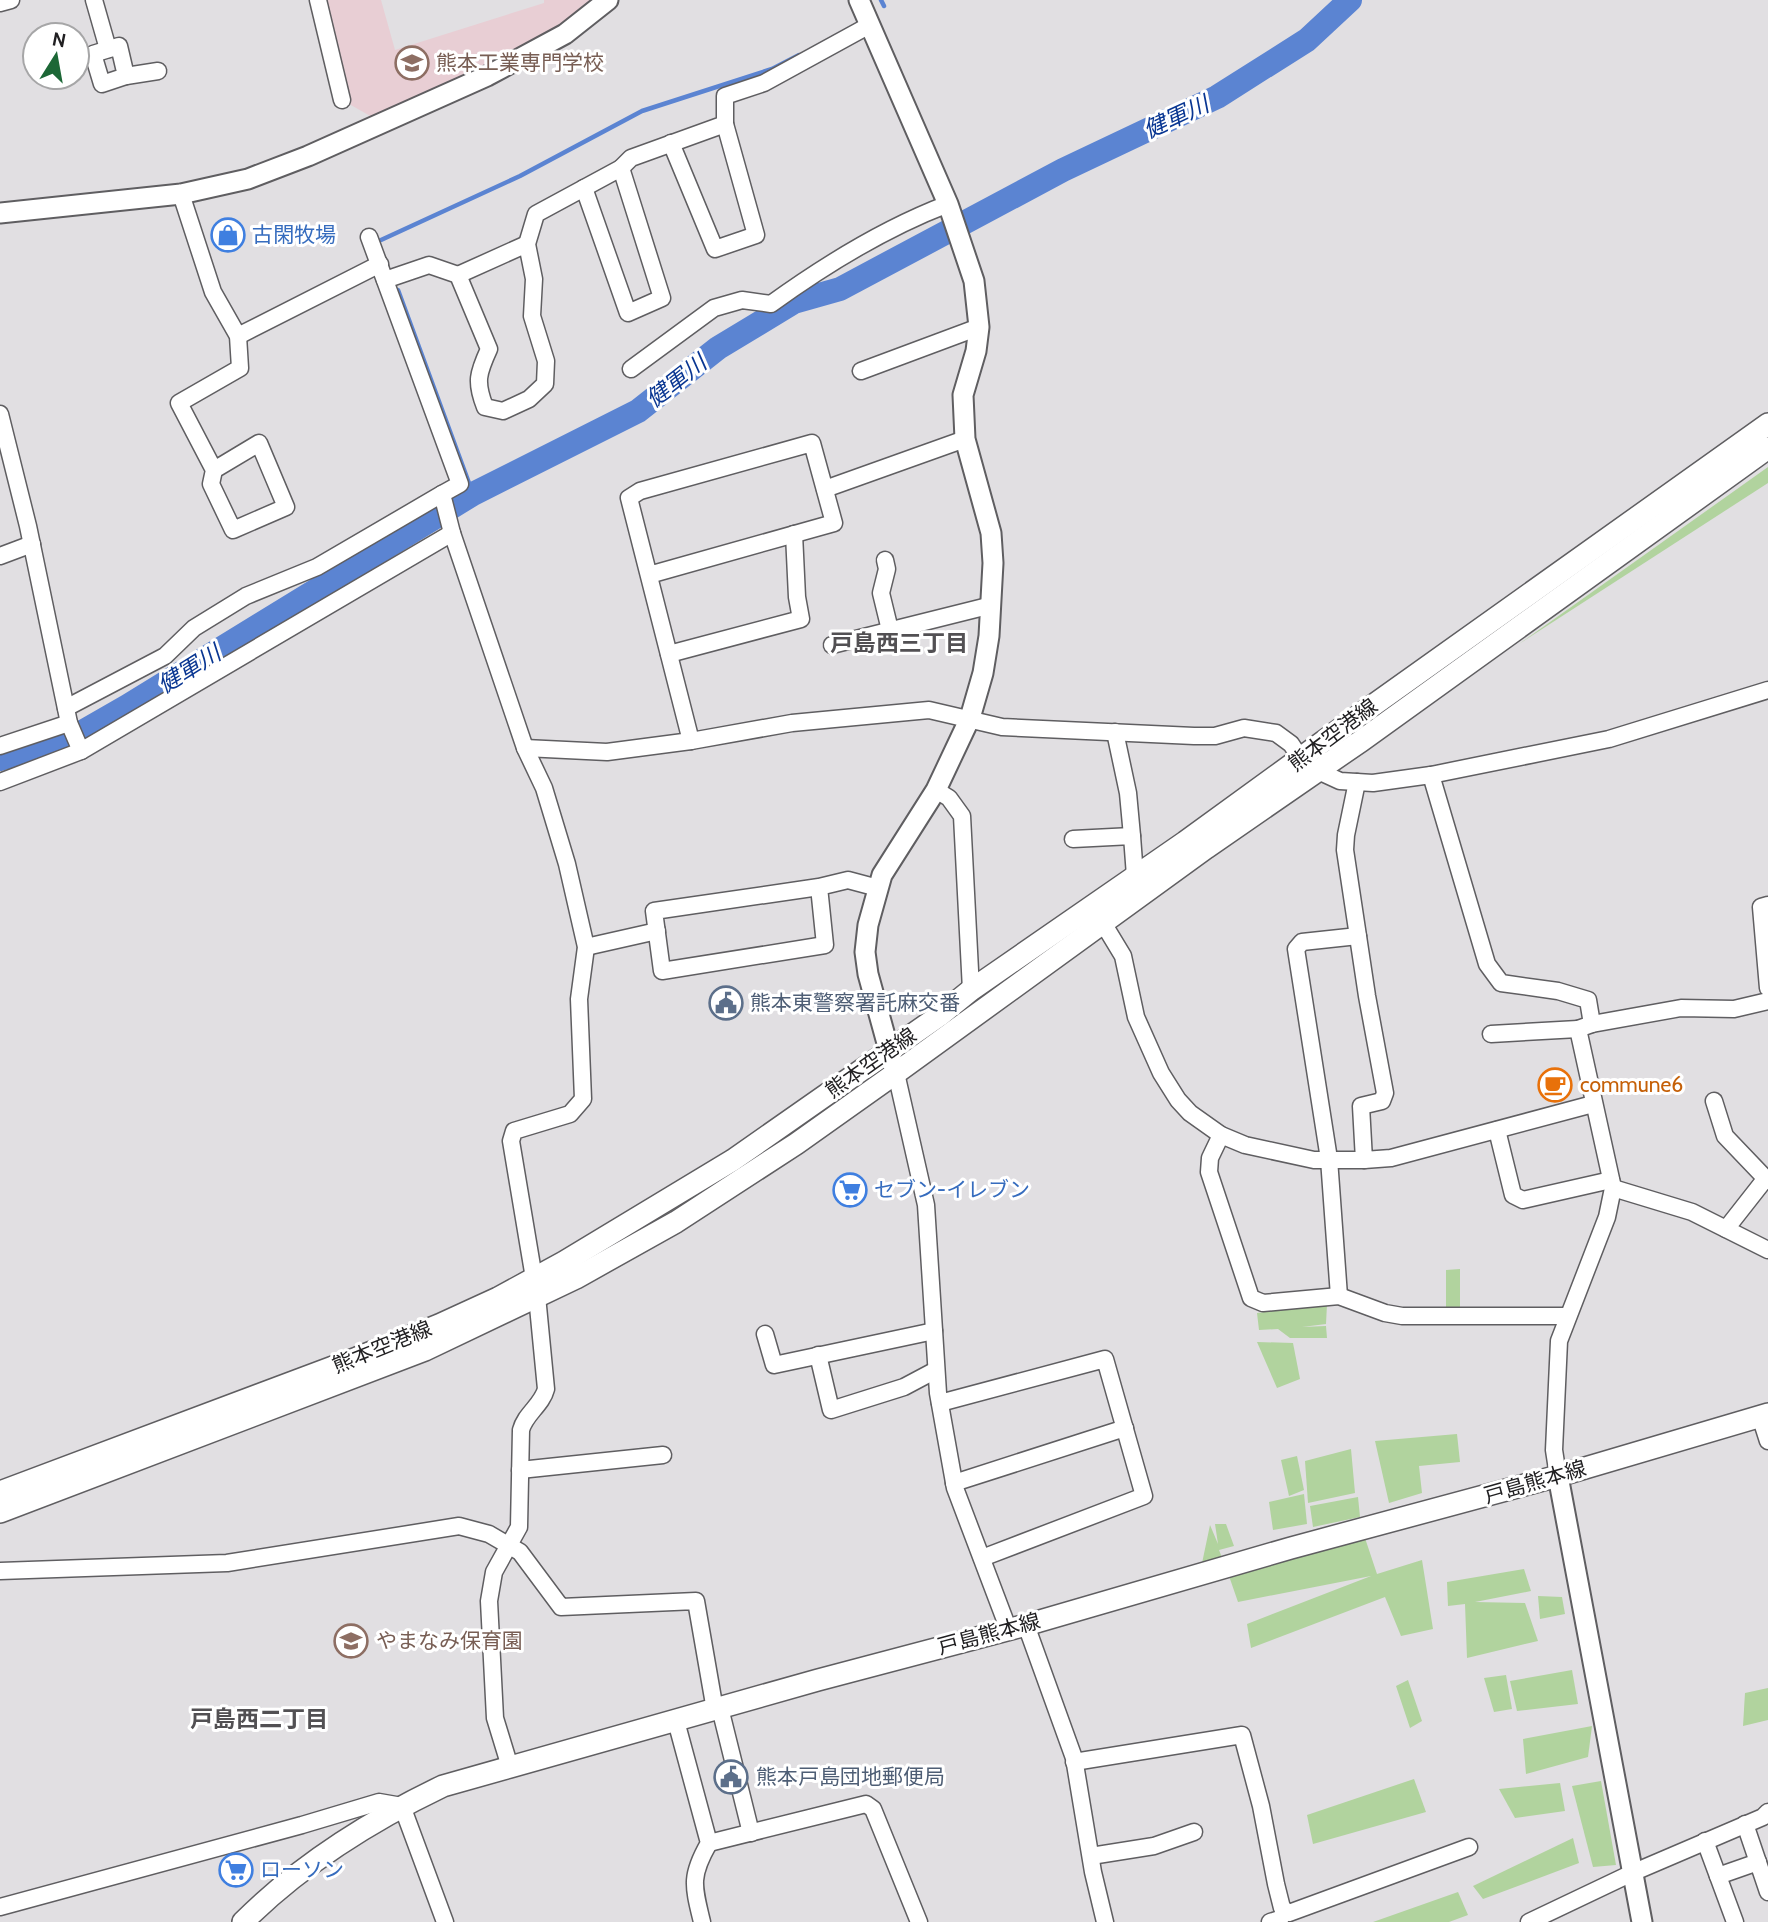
<svg xmlns="http://www.w3.org/2000/svg" width="1768" height="1922" viewBox="0 0 1768 1922" font-family="Cabin,'Noto Sans JP',sans-serif">
<style>
.education{fill:#e8ced4}
.green{fill:#b1d39e}
.lines{fill:none;stroke-linecap:round;stroke-linejoin:round}
.stream{stroke:#5b84d2;stroke-width:4.5}
.river{stroke:#5b84d2;stroke-width:24}
.minor-casing{stroke:#5f5e61;stroke-width:19}
.tertiary-casing{stroke:#5f5e61;stroke-width:23}
.secondary-casing{stroke:#5f5e61;stroke-width:24}
.minor{stroke:#fff;stroke-width:16}
.tertiary{stroke:#fff;stroke-width:19}
.secondary{stroke:#fff;stroke-width:21}
.labels{text-anchor:middle;stroke-width:6;stroke-linejoin:round;paint-order:stroke}
.education-label{font-size:21px;fill:#785e54;stroke:#fff;text-anchor:start}
.shop-label{font-size:21px;fill:#366cbe;stroke:#fff;text-anchor:start}
.street-label{font-size:21px;fill:#212022;stroke:#fff}
.service-label{font-size:21px;fill:#4e5e75;stroke:#fff;text-anchor:start}
.food-label{font-size:21px;fill:#c56008;stroke:#fff;text-anchor:start}
.water-label{font-size:23px;font-style:italic;fill:#093692;stroke:#fff}
.neighbourhood-label{font-size:23px;font-weight:bold;fill:#525053;stroke:#fff}
</style>
<rect width="100%" height="100%" fill="#e1dfe2"/>
<!-- education -->
<path class="education" d="M 319,0 L 381,0 L 395,50 L 544,3 L 544,0 L 596,0 L 560,27 L 466,77 L 372,117 L 342,100 Z"/>
<!-- green -->
<g class="green">
<path d="M 1768,467 L 1768,483 L 1519,644 Z"/>
<path d="M 1460,1269 L 1460,1310 L 1446,1310 L 1446,1270 Z"/>
<path d="M 1327,1304 L 1326,1324 L 1302,1327 L 1326,1326 L 1327,1338 L 1290,1338 L 1278,1329 L 1259,1330 L 1257,1313 Z"/>
<path d="M 1257,1342 L 1293,1343 L 1300,1379 L 1277,1388 Z"/>
<path d="M 1457,1434 L 1460,1462 L 1419,1466 L 1422,1493 L 1389,1503 L 1375,1441 Z"/>
<path d="M 1351,1449 L 1355,1493 L 1308,1503 L 1305,1461 Z"/>
<path d="M 1297,1456 L 1304,1490 L 1289,1496 L 1281,1460 Z"/>
<path d="M 1304,1494 L 1307,1524 L 1273,1530 L 1269,1502 Z"/>
<path d="M 1358,1497 L 1360,1517 L 1313,1527 L 1310,1506 Z"/>
<path d="M 1215,1524 L 1226,1524 L 1234,1546 L 1219,1550 L 1224,1563 L 1201,1568 L 1210,1525 L 1218,1544 Z"/>
<path d="M 1362,1529 L 1377,1574 L 1422,1560 L 1433,1629 L 1401,1636 L 1385,1597 L 1251,1648 L 1247,1624 L 1371,1576 L 1238,1602 L 1229,1576 Z"/>
<path d="M 1524,1569 L 1531,1591 L 1475,1602 L 1525,1603 L 1538,1641 L 1467,1658 L 1465,1604 L 1448,1606 L 1447,1582 Z"/>
<path d="M 1538,1596 L 1562,1597 L 1565,1614 L 1540,1619 Z"/>
<path d="M 1572,1670 L 1578,1704 L 1517,1711 L 1510,1681 Z"/>
<path d="M 1506,1675 L 1512,1709 L 1494,1712 L 1484,1678 Z"/>
<path d="M 1408,1680 L 1422,1721 L 1410,1728 L 1396,1686 Z"/>
<path d="M 1768,1688 L 1768,1720 L 1743,1726 L 1745,1693 Z"/>
<path d="M 1592,1726 L 1588,1757 L 1526,1774 L 1523,1739 Z"/>
<path d="M 1414,1779 L 1426,1812 L 1313,1844 L 1307,1815 Z"/>
<path d="M 1601,1781 L 1616,1865 L 1593,1867 L 1572,1786 Z"/>
<path d="M 1560,1783 L 1565,1811 L 1515,1818 L 1499,1789 Z"/>
<path d="M 1573,1838 L 1579,1863 L 1483,1899 L 1473,1886 Z"/>
<path d="M 1458,1892 L 1468,1915 L 1449,1922 L 1373,1922 Z"/>
</g>
<g class="lines">
<!-- stream -->
<g class="stream">
<path d="M 881,0 L 884,6"/>
<path d="M 381,240 L 520,176 L 642,111 L 772,69 L 799,55"/>
<path d="M 398,290 L 473,494"/>
</g>
<!-- river -->
<path class="river" d="M 0,759 L 72,738 L 126,707 L 473,494 L 638,411 L 718,348 L 794,302 L 840,289 L 1063,170 L 1217,97 L 1307,40 L 1350,0"/>
<defs>
<g id="minor">
<path d="M 94,0 L 108,49"/>
<path d="M 318,0 L 342,100"/>
<path d="M 0,3 L 11,0"/>
<path d="M 119,46 L 126,76 L 102,84 L 93,54 Z"/>
<path d="M 126,76 L 158,71"/>
<path d="M 671,143 L 715,249 L 756,235 L 725,124"/>
<path d="M 584,188 L 628,313 L 662,298 L 621,168"/>
<path d="M 181,194 L 213,292 L 238,336 L 240,368 L 179,403 L 214,470 L 211,484 L 233,530 L 286,507 L 259,443 L 214,470"/>
<path d="M 369,237 L 460,484 L 442,494 L 452,533 L 525,748 L 544,788 L 567,864 L 586,947 L 579,999 L 583,1099 L 570,1114 L 514,1131 L 511,1141 L 537,1296 L 546,1389 C 542,1405 525,1414 521,1430 L 519,1527 L 494,1572 L 489,1601 L 495,1718 L 510,1767"/>
<path d="M 458,275 L 527,244"/>
<path d="M 385,280 L 429,265 L 458,275 L 489,349 C 478,373 475,382 485,407 L 503,411 L 529,399 L 545,384 L 546,361 L 532,316 L 534,279 L 527,244 L 536,214 L 621,168 L 631,158 L 725,124 L 725,96 L 764,83 L 868,26"/>
<path d="M 238,336 L 380,264"/>
<path d="M 631,369 L 714,308 L 742,300 L 771,304 C 825,265 885,228 948,204"/>
<path d="M 861,371 L 979,327"/>
<path d="M 0,414 L 28,526 L 69,723 L 81,751"/>
<path d="M 825,489 L 965,439"/>
<path d="M 0,556 L 32,544"/>
<path d="M 885,560 L 887,569 L 881,593 L 890,630"/>
<path d="M 649,575 L 834,523 L 812,443 L 640,491 L 629,498 C 650,579 671,660 691,741"/>
<path d="M 832,645 L 992,605"/>
<path d="M 669,654 L 801,619 L 797,597 L 794,534"/>
<path d="M 66,708 L 165,656 L 194,628 L 246,596 L 317,567 L 442,494"/>
<path d="M 1115,732 L 1128,793 L 1132,836"/>
<path d="M 0,746 L 69,723"/>
<path d="M 525,748 L 607,752 L 691,741 L 792,723 L 929,710 L 1002,727 L 1194,736 L 1215,736 L 1244,728 L 1276,733 L 1291,744 L 1301,759 L 1316,770 L 1340,781 L 1373,783 L 1431,775 L 1609,739 L 1768,690"/>
<path d="M 1431,775 L 1487,964 L 1501,983 L 1558,991 L 1588,1000 L 1592,1024 L 1578,1029 L 1613,1188 L 1607,1217 L 1559,1341 L 1554,1450 L 1558,1476"/>
<path d="M 0,782 L 81,751 L 452,533"/>
<path d="M 1357,782 L 1346,835 L 1345,850 L 1367,996 L 1385,1093 L 1382,1101 L 1361,1106 L 1364,1160 L 1391,1158 L 1593,1104"/>
<path d="M 936,790 L 949,798 L 962,816 L 971,990"/>
<path d="M 1073,839 L 1132,836 L 1135,876"/>
<path d="M 819,887 L 654,911 L 662,971 L 825,945 L 819,887 L 848,880 L 878,888"/>
<path d="M 1768,905 L 1761,907 L 1768,988"/>
<path d="M 1103,923 L 1123,956 L 1136,1017 L 1161,1073 L 1178,1100 L 1190,1113 L 1221,1135 L 1245,1145 L 1314,1160 L 1364,1160"/>
<path d="M 586,947 L 657,931"/>
<path d="M 1592,1024 L 1681,1008 L 1734,1009 L 1768,1001"/>
<path d="M 1491,1034 L 1578,1029"/>
<path d="M 896,1073 L 926,1205 L 938,1393 L 955,1488 L 1008,1628"/>
<path d="M 1714,1101 L 1725,1136 L 1768,1181"/>
<path d="M 1497,1130 L 1513,1195 L 1523,1200 L 1611,1180"/>
<path d="M 1221,1135 L 1210,1158 L 1209,1172 L 1251,1298 L 1263,1303 L 1339,1296 L 1385,1313 L 1402,1316 L 1568,1316"/>
<path d="M 1613,1188 L 1692,1212 L 1768,1250"/>
<path d="M 1726,1229 L 1766,1178"/>
<path d="M 1339,1296 L 1329,1159 L 1296,949 L 1302,942 L 1358,936"/>
<path d="M 765,1334 L 774,1365 L 934,1331"/>
<path d="M 818,1355 L 831,1410 L 904,1387 L 936,1370"/>
<path d="M 940,1403 L 1105,1359 L 1144,1496 L 982,1558"/>
<path d="M 1760,1416 L 1768,1441"/>
<path d="M 520,1470 L 663,1455"/>
<path d="M 954,1483 L 1125,1428"/>
<path d="M 0,1571 L 227,1563 L 459,1526 L 489,1534 L 520,1552 L 561,1607 L 696,1601 L 715,1710"/>
<path d="M 1026,1625 L 1074,1758 L 1093,1872 L 1105,1922"/>
<path d="M 720,1708 L 751,1833"/>
<path d="M 676,1721 L 709,1843 C 690,1876 693,1885 702,1922"/>
<path d="M 1074,1762 L 1242,1735 L 1261,1806 L 1276,1884 L 1282,1908 L 1289,1913 L 1469,1847"/>
<path d="M 1745,1824 L 1768,1892"/>
<path d="M 1705,1841 L 1735,1922"/>
<path d="M 709,1843 L 866,1804 L 873,1809 L 919,1922"/>
<path d="M 1091,1856 L 1154,1846 L 1194,1832"/>
<path d="M 1718,1876 L 1758,1862"/>
<path d="M 0,1907 L 302,1825 L 379,1802 L 402,1806 L 445,1922"/>
<path d="M 1270,1922 L 1280,1919 L 1285,1911"/>
<path d="M 1529,1922 L 1632,1873 L 1763,1817 L 1768,1812"/>
</g>
<g id="tertiary">
<path d="M 859,0 L 948,204 L 974,281 L 979,327 L 976,351 L 963,395 L 965,439 L 991,533 L 993,563 L 989,636 L 983,673 L 970,718 L 936,790 L 882,875 L 868,925 L 865,952 L 868,974 L 893,1065"/>
<path d="M 0,213 L 181,194 L 248,179 L 308,156 L 487,76 L 565,34 L 608,0"/>
<path d="M 1558,1476 L 1642,1922"/>
</g>
<g id="secondary">
<path d="M 0,1492 L 357,1358 L 439,1325 L 498,1298 L 564,1262 L 733,1160 L 939,1016 L 971,990 L 1185,842 L 1375,704 L 1768,424"/>
<path d="M 0,1512 L 425,1350 L 576,1278 L 676,1222 L 796,1144 L 896,1073 L 1206,848 L 1361,741 L 1768,448"/>
<path d="M 243,1922 C 300,1865 370,1821 443,1786 L 818,1680 L 1026,1625 L 1291,1548 L 1558,1476 L 1768,1414"/>
</g>
</defs>
<!-- minor casing -->
<use href="#minor" class="minor-casing"/>
<!-- tertiary casing -->
<use href="#tertiary" class="tertiary-casing"/>
<!-- secondary casing -->
<use href="#secondary" class="secondary-casing"/>
<!-- minor -->
<use href="#minor" class="minor"/>
<!-- tertiary -->
<use href="#tertiary" class="tertiary"/>
<!-- secondary -->
<use href="#secondary" class="secondary"/>
</g>
<!-- icons -->
<defs>
<symbol id="school-ring" viewBox="-11 -11 22 22"><circle r="9.5" fill="#fff" stroke="#8d6e63" stroke-width="1.5"/><path d="M0-5L7-2L0 1L-7-2ZM-4 1L0 2.5L4 1V4Q0 6-4 4Z" fill="#8d6e63"/></symbol>
<symbol id="shop-ring" viewBox="-11 -11 22 22"><circle r="9.5" fill="#fff" stroke="#3f7fe0" stroke-width="1.5"/><path d="M-5-2.5h2.3a2.7 3.5 0 0 1 5.4 0H5L5.5 6h-11ZM-1.5-2.5h3a1.5 2.3 0 0 0-3 0Z" fill="#3f7fe0"/></symbol>
<symbol id="civic-ring" viewBox="-11 -11 22 22"><circle r="9.5" fill="#fff" stroke="#5c6f8a" stroke-width="1.5"/><path d="M-.6-6.5H3V-4.5H.6V-3L4-1V1h2V6H-6V1h2V-1L-.6-3ZM-1.2 2.5V6h2.4V2.5Z" fill="#5c6f8a"/></symbol>
<symbol id="cafe-ring" viewBox="-11 -11 22 22"><circle r="9.5" fill="#fff" stroke="#e8710a" stroke-width="1.5"/><path d="M-5.5-4.5H6V0H3Q3 3.5 0 3.5H-2.5Q-5.5 3.5-5.5 0ZM3-3.2v2h1.7v-2ZM-6 4.5H4V6H-6Z" fill="#e8710a"/></symbol>
<symbol id="supermarket-ring" viewBox="-11 -11 22 22"><circle r="9.5" fill="#fff" stroke="#3f7fe0" stroke-width="1.5"/><path d="M-6-5.5h2.5l.6 2H6L4.5 2H-2.5L-4.4-4H-6ZM-1.5 3.2a1.3 1.3 0 1 0 .1 0ZM3 3.2a1.3 1.3 0 1 0 .1 0Z" fill="#3f7fe0"/></symbol>
</defs>
<g fill-rule="evenodd">
<use href="#school-ring" x="393" y="44" width="38" height="38"/>
<use href="#shop-ring" x="209" y="216" width="38" height="38"/>
<use href="#civic-ring" x="707" y="984" width="38" height="38"/>
<use href="#cafe-ring" x="1536" y="1066" width="38" height="38"/>
<use href="#supermarket-ring" x="831" y="1171" width="38" height="38"/>
<use href="#school-ring" x="332" y="1622" width="38" height="38"/>
<use href="#civic-ring" x="712" y="1758" width="38" height="38"/>
<use href="#supermarket-ring" x="217" y="1851" width="38" height="38"/>
</g>
<g class="labels">
<!-- education labels -->
<g class="education-label">
<text x="436" y="70">熊本工業専門学校</text>
<text x="376" y="1648">やまなみ保育園</text>
</g>
<!-- shop labels -->
<g class="shop-label">
<text x="252" y="242">古閑牧場</text>
<text x="874" y="1197">セブン-イレブン</text>
<text x="260" y="1877">ローソン</text>
</g>
<!-- street labels -->
<g class="street-label">
<text transform="translate(1333 735) rotate(-37)" y="7">熊本空港線</text>
<text transform="translate(871 1063) rotate(-35)" y="7">熊本空港線</text>
<text transform="translate(382 1347) rotate(-22)" y="7">熊本空港線</text>
<text transform="translate(1535 1482) rotate(-16)" y="7">戸島熊本線</text>
<text transform="translate(989 1634) rotate(-15)" y="7">戸島熊本線</text>
</g>
<!-- service labels -->
<g class="service-label">
<text x="750" y="1010">熊本東警察署託麻交番</text>
<text x="756" y="1784">熊本戸島団地郵便局</text>
</g>
<!-- food labels -->
<g class="food-label">
<text x="1580" y="1092">commune6</text>
</g>
<!-- water labels -->
<g class="water-label">
<text transform="translate(1176 117) rotate(-25)" y="8">健軍川</text>
<text transform="translate(676 381) rotate(-38)" y="8">健軍川</text>
<text transform="translate(189 669) rotate(-32)" y="8">健軍川</text>
</g>
<!-- neighbourhood labels -->
<g class="neighbourhood-label">
<text x="899" y="651">戸島西三丁目</text>
<text x="259" y="1727">戸島西二丁目</text>
</g>
</g>
<!-- north arrow -->
<g transform="translate(56 56) rotate(11)"><circle r="33" fill="#ffffff" stroke="#a6a6a7" stroke-width="2"/>
<path d="M0-5L12 26L0 18L-12 26Z" fill="#1c6736"/>
<text y="-10" font-size="19" font-weight="bold" text-anchor="middle" fill="#212022">N</text>
</g>
</svg>
